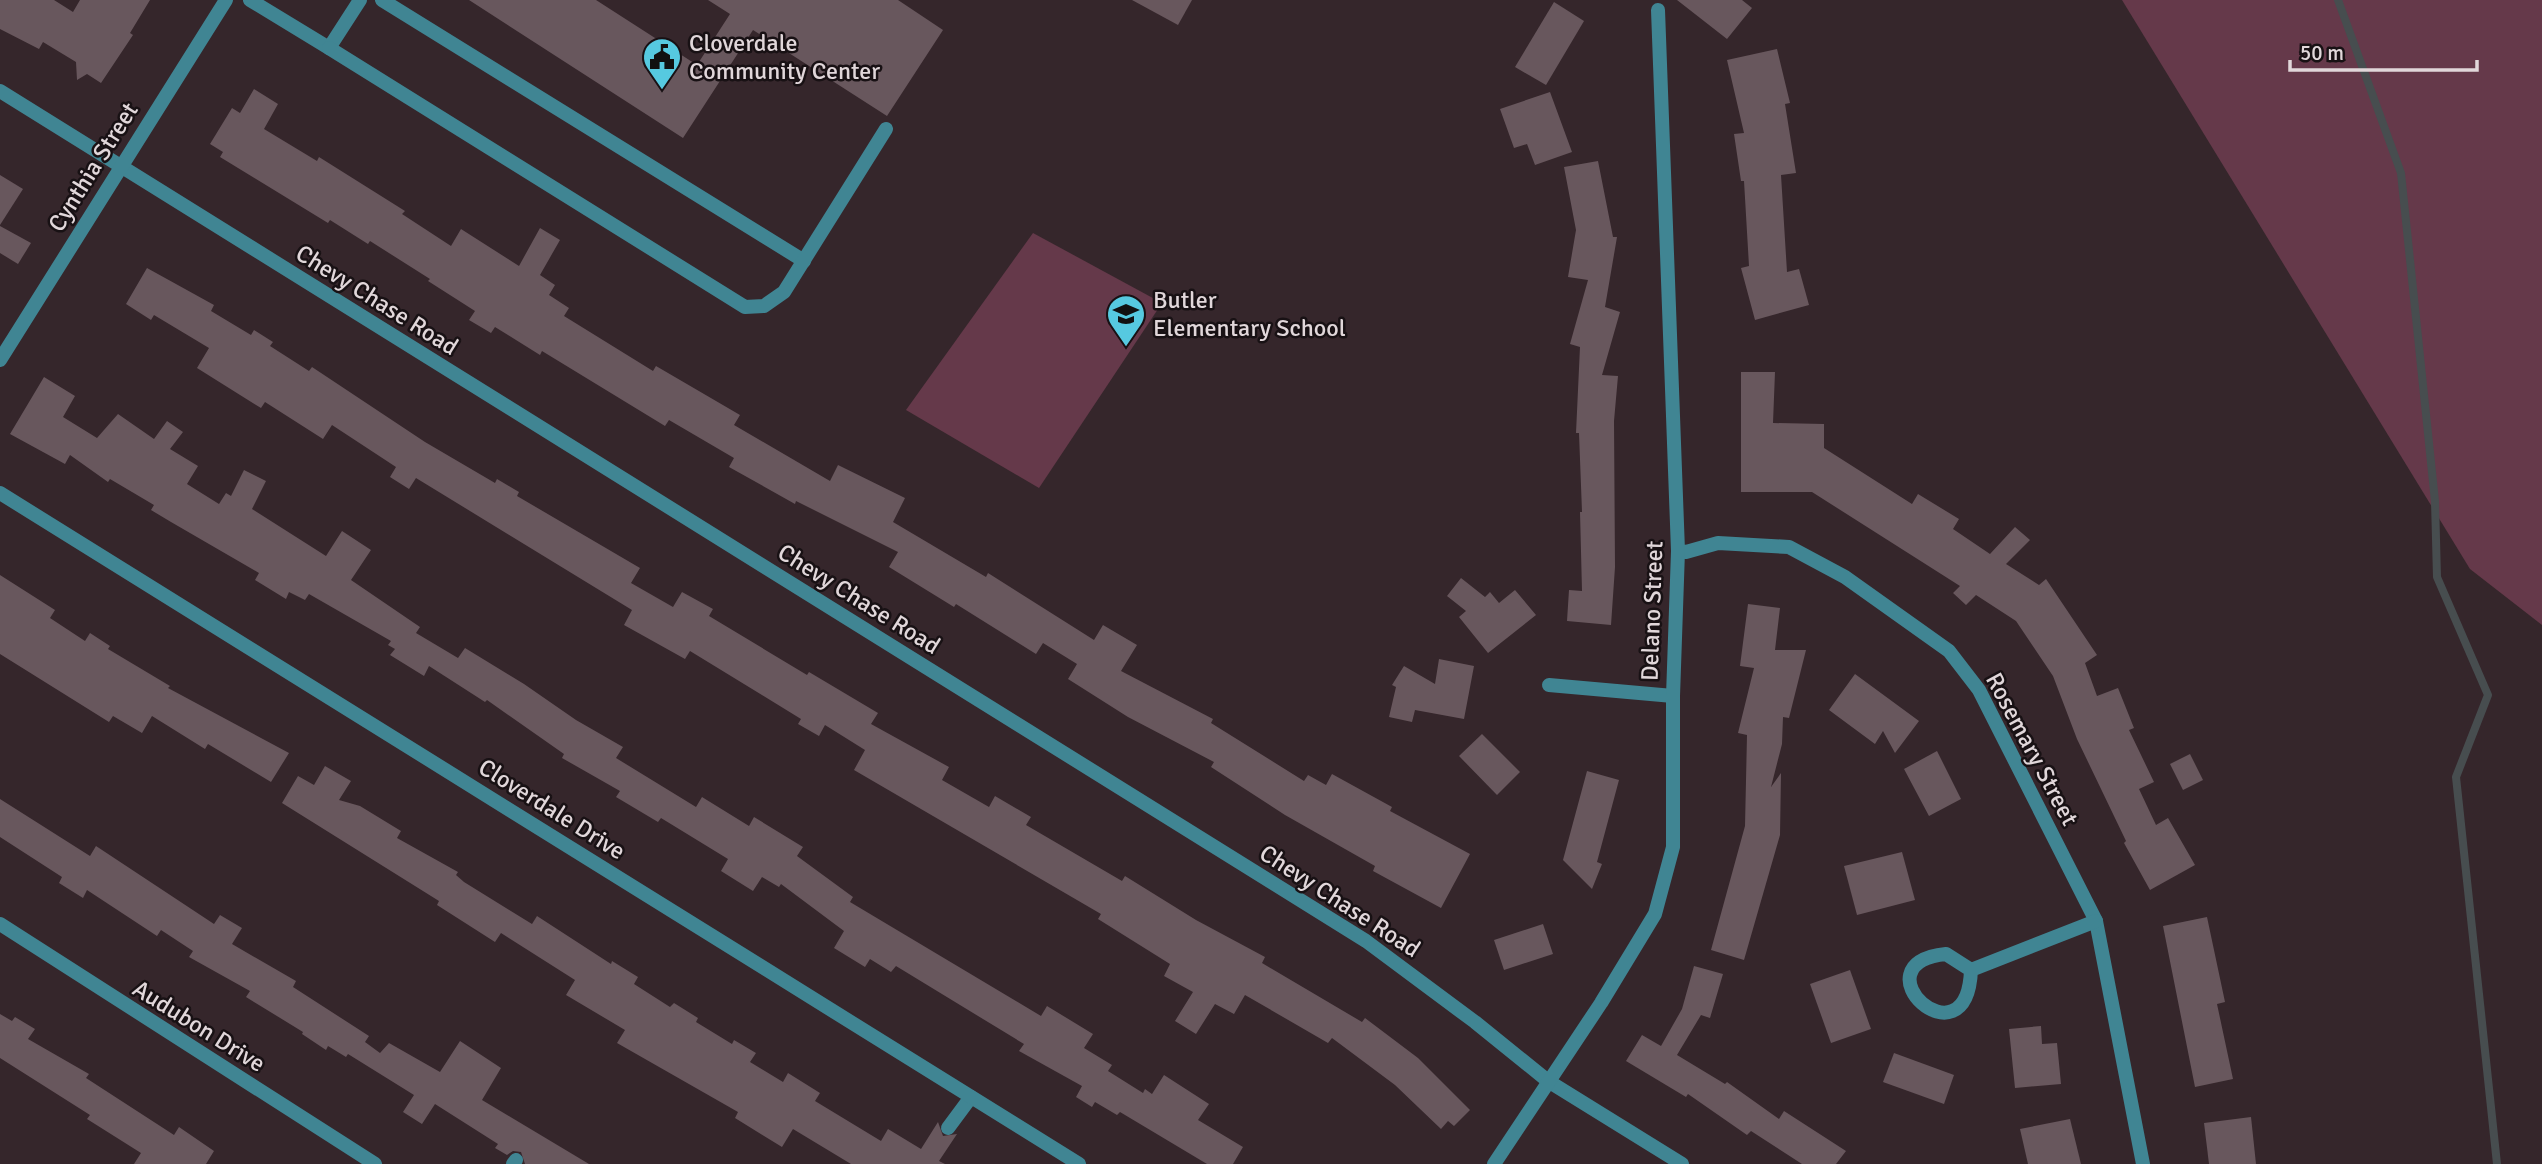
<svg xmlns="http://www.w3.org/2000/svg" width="2542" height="1164" viewBox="0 0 2542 1164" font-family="Signika,sans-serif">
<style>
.green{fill:#65394a}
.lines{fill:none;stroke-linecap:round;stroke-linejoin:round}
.stream{stroke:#474d4f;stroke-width:8}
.building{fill:#68575d}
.lane{stroke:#408593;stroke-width:14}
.street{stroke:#408593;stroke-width:14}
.labels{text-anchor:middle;stroke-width:5;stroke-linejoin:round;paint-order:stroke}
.poi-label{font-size:24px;fill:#e1d7da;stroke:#181114;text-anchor:start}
.street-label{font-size:24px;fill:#e1d7da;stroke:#181114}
</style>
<rect width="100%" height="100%" fill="#35262b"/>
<!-- green -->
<g class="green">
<path d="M 2122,0 L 2542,0 L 2542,625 L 2470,569 Z"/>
<path d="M 1033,233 L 1162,303 L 1039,488 L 906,410 Z"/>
</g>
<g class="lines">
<!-- stream -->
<path class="stream" d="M 2338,0 L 2401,173 L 2435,501 L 2437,577 L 2488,695 L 2456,777 L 2497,1164"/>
</g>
<!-- building -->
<g class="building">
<path d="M 0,0 L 54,0 L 73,12 L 80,0 L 150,0 L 130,33 L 133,35 L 101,83 L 87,74 L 77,80 L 76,62 L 43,42 L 39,49 L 0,29 Z"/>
<path d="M 469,0 L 596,0 L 697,65 L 730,14 L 708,0 L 898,0 L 943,30 L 887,116 L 753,30 L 683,138 Z"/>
<path d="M 1132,0 L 1192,0 L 1178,25 Z"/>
<path d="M 1677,0 L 1742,0 L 1752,8 L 1727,39 Z"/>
<path d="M 1554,2 L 1584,21 L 1546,85 L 1515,67 Z"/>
<path d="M 1777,49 L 1790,103 L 1785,104 L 1796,173 L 1781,175 L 1787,272 L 1799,269 L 1809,305 L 1755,320 L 1741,268 L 1749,266 L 1744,181 L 1741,181 L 1734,134 L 1744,133 L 1727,60 Z"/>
<path d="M 254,89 L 278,104 L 264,129 L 317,161 L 319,157 L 405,211 L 402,214 L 451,246 L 461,229 L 519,266 L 540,228 L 560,240 L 540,275 L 555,285 L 549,295 L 569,308 L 564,316 L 653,371 L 656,366 L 740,415 L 734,425 L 830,481 L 838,465 L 905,498 L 893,522 L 986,577 L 988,573 L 1094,640 L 1103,625 L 1137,645 L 1121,671 L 1213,719 L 1211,723 L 1304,781 L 1308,775 L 1326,785 L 1332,774 L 1392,807 L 1390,811 L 1470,854 L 1441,908 L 1373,871 L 1375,866 L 1285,815 L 1211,767 L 1214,762 L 1128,717 L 1068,679 L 1077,664 L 1043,643 L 1036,654 L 956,604 L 954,607 L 889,567 L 898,552 L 796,501 L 795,504 L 729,467 L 734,458 L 669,420 L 665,426 L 542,351 L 540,355 L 495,327 L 491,333 L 469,320 L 475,311 L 428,281 L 430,279 L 370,241 L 368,244 L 330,220 L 328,223 L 220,157 L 223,152 L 210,144 L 232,108 L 240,113 Z"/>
<path d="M 1550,92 L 1572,152 L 1535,165 L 1527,144 L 1514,148 L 1500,109 Z"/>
<path d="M 1598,161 L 1613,237 L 1617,237 L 1605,307 L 1620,312 L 1602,375 L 1618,376 L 1614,421 L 1615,567 L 1611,625 L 1567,621 L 1569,590 L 1582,591 L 1580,512 L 1582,512 L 1579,433 L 1576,433 L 1580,347 L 1570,344 L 1588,280 L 1568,277 L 1576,230 L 1564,167 Z"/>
<path d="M 0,175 L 23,189 L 0,225 Z"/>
<path d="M 0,226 L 31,243 L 18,264 L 0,253 Z"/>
<path d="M 147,268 L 214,305 L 211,311 L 251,335 L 254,330 L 273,342 L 270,346 L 309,371 L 312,367 L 425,442 L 495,483 L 497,479 L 519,492 L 517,496 L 640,568 L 631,583 L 673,607 L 682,592 L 713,609 L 709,616 L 807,675 L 809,672 L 878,713 L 871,724 L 949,767 L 942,780 L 989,807 L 995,796 L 1031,817 L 1026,825 L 1122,881 L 1125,876 L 1196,920 L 1265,957 L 1262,963 L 1362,1022 L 1365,1018 L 1418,1058 L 1470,1110 L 1454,1126 L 1448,1121 L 1441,1129 L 1395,1085 L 1332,1038 L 1328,1043 L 1245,995 L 1234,1014 L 1215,1004 L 1196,1034 L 1175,1021 L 1193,992 L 1164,976 L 1170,964 L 1098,919 L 1101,914 L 854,770 L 865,750 L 825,725 L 819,736 L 798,724 L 801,719 L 690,651 L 685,659 L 624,625 L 632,610 L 416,478 L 409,489 L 390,477 L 396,467 L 332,425 L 323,439 L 265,402 L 261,408 L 197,368 L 209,348 L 154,315 L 151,320 L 126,304 Z"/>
<path d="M 1741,372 L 1775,372 L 1773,423 L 1824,424 L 1824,448 L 1912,504 L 1918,494 L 1959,519 L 1953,529 L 1990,554 L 2015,527 L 2030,540 L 2006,564 L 2039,585 L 2046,579 L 2097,655 L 2085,663 L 2097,696 L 2118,688 L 2134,728 L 2129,730 L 2154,782 L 2139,789 L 2156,825 L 2168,818 L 2195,865 L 2150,890 L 2124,843 L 2126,841 L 2077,739 L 2053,676 L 2016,621 L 1976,595 L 1966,605 L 1953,593 L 1960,586 L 1812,492 L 1741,492 Z"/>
<path d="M 44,377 L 75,396 L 63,417 L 97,438 L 118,414 L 154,439 L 167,421 L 183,432 L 170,449 L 198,466 L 187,484 L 219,504 L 226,493 L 231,496 L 244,470 L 266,481 L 252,509 L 326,556 L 342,531 L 371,550 L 351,580 L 420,627 L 416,633 L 458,658 L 465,648 L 524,684 L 576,720 L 623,747 L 616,758 L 696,807 L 702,797 L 749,826 L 754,817 L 803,847 L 797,856 L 853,897 L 850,902 L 1041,1016 L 1047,1006 L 1093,1034 L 1084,1048 L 1112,1065 L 1108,1071 L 1143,1093 L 1145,1089 L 1152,1094 L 1164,1075 L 1209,1104 L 1198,1120 L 1243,1147 L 1233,1164 L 1207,1164 L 1120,1112 L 1117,1115 L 1095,1102 L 1092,1107 L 1076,1097 L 1082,1086 L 1019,1051 L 1024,1044 L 896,966 L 891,972 L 870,959 L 865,967 L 834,948 L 844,931 L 781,884 L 779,887 L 762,877 L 753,891 L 721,871 L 728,859 L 661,818 L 658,822 L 616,797 L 620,791 L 562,758 L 564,754 L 487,700 L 485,702 L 429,666 L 424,676 L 390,655 L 395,649 L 388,645 L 391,641 L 309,594 L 305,600 L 289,592 L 286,599 L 255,580 L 259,573 L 171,522 L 151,510 L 154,505 L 110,479 L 108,482 L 70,455 L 65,464 L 10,434 Z"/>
<path d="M 0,575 L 55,610 L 50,618 L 85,641 L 90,633 L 110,646 L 108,649 L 170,686 L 168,688 L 289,753 L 271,782 L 208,744 L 205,749 L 152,716 L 142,733 L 113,716 L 109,722 L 0,654 Z"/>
<path d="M 1461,578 L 1485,597 L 1490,592 L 1499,603 L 1515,590 L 1536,615 L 1488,653 L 1459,617 L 1466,611 L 1447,596 Z"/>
<path d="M 1748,604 L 1780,608 L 1775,650 L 1806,650 L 1789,718 L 1783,717 L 1782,744 L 1771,787 L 1781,773 L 1780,835 L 1744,960 L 1711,950 L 1745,826 L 1747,735 L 1738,733 L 1754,668 L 1740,666 Z"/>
<path d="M 1439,659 L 1474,666 L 1464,719 L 1415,710 L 1412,722 L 1389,717 L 1396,687 L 1392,685 L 1404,666 L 1435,684 Z"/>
<path d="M 1855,674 L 1919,721 L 1895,753 L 1883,731 L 1875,744 L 1829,710 Z"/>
<path d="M 1482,734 L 1520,772 L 1497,795 L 1459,756 Z"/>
<path d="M 1937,751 L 1961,799 L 1929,816 L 1904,769 Z"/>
<path d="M 2190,754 L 2203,780 L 2183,790 L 2170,764 Z"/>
<path d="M 325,766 L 351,781 L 339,800 L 360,806 L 401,831 L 397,838 L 458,872 L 456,875 L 464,882 L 532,924 L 537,916 L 611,964 L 612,961 L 638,977 L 634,984 L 670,1007 L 674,1003 L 698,1018 L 696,1022 L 732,1044 L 734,1040 L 756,1053 L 750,1062 L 783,1082 L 788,1073 L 820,1093 L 815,1101 L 881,1141 L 888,1129 L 921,1149 L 938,1122 L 943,1136 L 957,1134 L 939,1161 L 945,1164 L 851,1164 L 793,1129 L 782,1147 L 735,1118 L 738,1112 L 617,1043 L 625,1030 L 566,995 L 575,980 L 501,933 L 495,942 L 437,905 L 439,901 L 282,803 L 298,776 L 314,785 Z"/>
<path d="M 1587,771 L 1619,780 L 1597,862 L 1602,864 L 1592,889 L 1563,860 Z"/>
<path d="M 0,799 L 90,856 L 96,846 L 214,924 L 220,915 L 242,928 L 232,944 L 296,981 L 293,987 L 369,1036 L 365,1042 L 380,1053 L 389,1043 L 440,1072 L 460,1041 L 501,1068 L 482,1100 L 589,1164 L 525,1164 L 521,1152 L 513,1151 L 507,1155 L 495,1148 L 498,1144 L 435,1104 L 422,1124 L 403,1112 L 414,1095 L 348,1054 L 346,1057 L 328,1046 L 326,1050 L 302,1034 L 303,1032 L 246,997 L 250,991 L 189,957 L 193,951 L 161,930 L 157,936 L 87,890 L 83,898 L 59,883 L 62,877 L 0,837 Z"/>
<path d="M 1902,852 L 1915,900 L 1857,915 L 1844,866 Z"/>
<path d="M 2207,917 L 2225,1002 L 2217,1004 L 2233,1079 L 2195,1087 L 2163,926 Z"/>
<path d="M 1543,924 L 1553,954 L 1504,970 L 1494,940 Z"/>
<path d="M 1694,966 L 1723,974 L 1710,1018 L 1701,1015 L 1677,1055 L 1725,1084 L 1727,1082 L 1779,1119 L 1784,1111 L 1846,1151 L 1836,1164 L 1802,1164 L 1751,1131 L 1747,1135 L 1688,1094 L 1686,1097 L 1626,1061 L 1642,1035 L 1661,1046 L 1682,1009 Z"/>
<path d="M 1850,970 L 1871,1029 L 1831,1043 L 1810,984 Z"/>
<path d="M 0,1014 L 12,1021 L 15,1017 L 35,1029 L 28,1039 L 89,1074 L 86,1078 L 174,1135 L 179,1127 L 214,1151 L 206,1164 L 134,1164 L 141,1153 L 87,1119 L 90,1115 L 0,1058 Z"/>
<path d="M 2041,1026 L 2042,1044 L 2057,1043 L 2061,1084 L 2015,1088 L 2009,1029 Z"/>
<path d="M 1894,1053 L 1954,1075 L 1944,1104 L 1883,1082 Z"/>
<path d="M 2251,1117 L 2256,1164 L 2209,1164 L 2204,1123 Z"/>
<path d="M 2070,1119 L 2081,1164 L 2028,1164 L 2020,1129 Z"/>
</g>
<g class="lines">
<!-- lane -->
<g class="lane">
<path d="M 250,0 L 329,48 L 360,0"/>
<path d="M 382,0 L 804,261"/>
<path d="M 329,48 L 745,307 L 764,306 L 784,292 L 886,129"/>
<path d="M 948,1128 L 971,1097"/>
<path d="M 513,1164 L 516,1160"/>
</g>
<!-- street -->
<g class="street">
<path d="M 0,91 L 1366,941 L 1475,1022 L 1548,1081 L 1682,1164"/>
<path d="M 0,360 L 226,0"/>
<path d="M 0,493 L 1079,1164"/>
<path d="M 1678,551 L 1686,552 L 1718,543 L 1789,547 L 1845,577 L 1949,651 L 1979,690 L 2096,921 L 2143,1164"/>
<path d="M 1549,685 L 1673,696"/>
<path d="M 0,924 L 375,1164"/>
<path d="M 1971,970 L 1946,954 C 1853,964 1967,1070 1971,970 L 2096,921"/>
<path d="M 1494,1164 L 1601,1003 L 1655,914 L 1673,847 L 1673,696 L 1678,551 L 1658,10"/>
</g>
</g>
<!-- icons -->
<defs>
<symbol id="civic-pin" viewBox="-11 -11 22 30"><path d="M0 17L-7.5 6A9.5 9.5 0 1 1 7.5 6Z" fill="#56c9e0" stroke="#181114"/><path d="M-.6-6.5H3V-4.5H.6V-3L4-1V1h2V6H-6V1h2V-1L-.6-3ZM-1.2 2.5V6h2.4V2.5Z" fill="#111"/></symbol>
<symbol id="school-pin" viewBox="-11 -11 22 30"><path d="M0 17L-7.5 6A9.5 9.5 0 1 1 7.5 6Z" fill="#56c9e0" stroke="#181114"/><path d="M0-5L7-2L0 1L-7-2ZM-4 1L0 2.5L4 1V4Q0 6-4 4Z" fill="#111"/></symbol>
</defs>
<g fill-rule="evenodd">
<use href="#civic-pin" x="640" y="35" width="44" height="60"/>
<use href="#school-pin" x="1104" y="292" width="44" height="60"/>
</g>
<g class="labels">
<!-- poi labels -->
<g class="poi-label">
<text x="689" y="51">Cloverdale<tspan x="689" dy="28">Community Center</tspan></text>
<text x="1153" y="308">Butler<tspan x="1153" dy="28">Elementary School</tspan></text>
</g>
<!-- street labels -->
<g class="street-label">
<text transform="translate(93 167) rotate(-58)" y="8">Cynthia Street</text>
<text transform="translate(377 300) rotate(32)" y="8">Chevy Chase Road</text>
<text transform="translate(859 599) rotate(32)" y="8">Chevy Chase Road</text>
<text transform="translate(1652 611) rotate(-88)" y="8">Delano Street</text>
<text transform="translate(2032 749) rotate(62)" y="8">Rosemary Street</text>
<text transform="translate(552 809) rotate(32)" y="8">Cloverdale Drive</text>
<text transform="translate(1340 901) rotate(33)" y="8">Chevy Chase Road</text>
<text transform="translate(199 1026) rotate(32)" y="8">Audubon Drive</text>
</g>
</g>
<!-- scale -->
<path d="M2290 60v10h187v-10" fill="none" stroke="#e1d7da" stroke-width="3.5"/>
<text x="2300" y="60" font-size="21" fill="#e1d7da" stroke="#181114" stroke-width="5" paint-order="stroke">50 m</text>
</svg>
